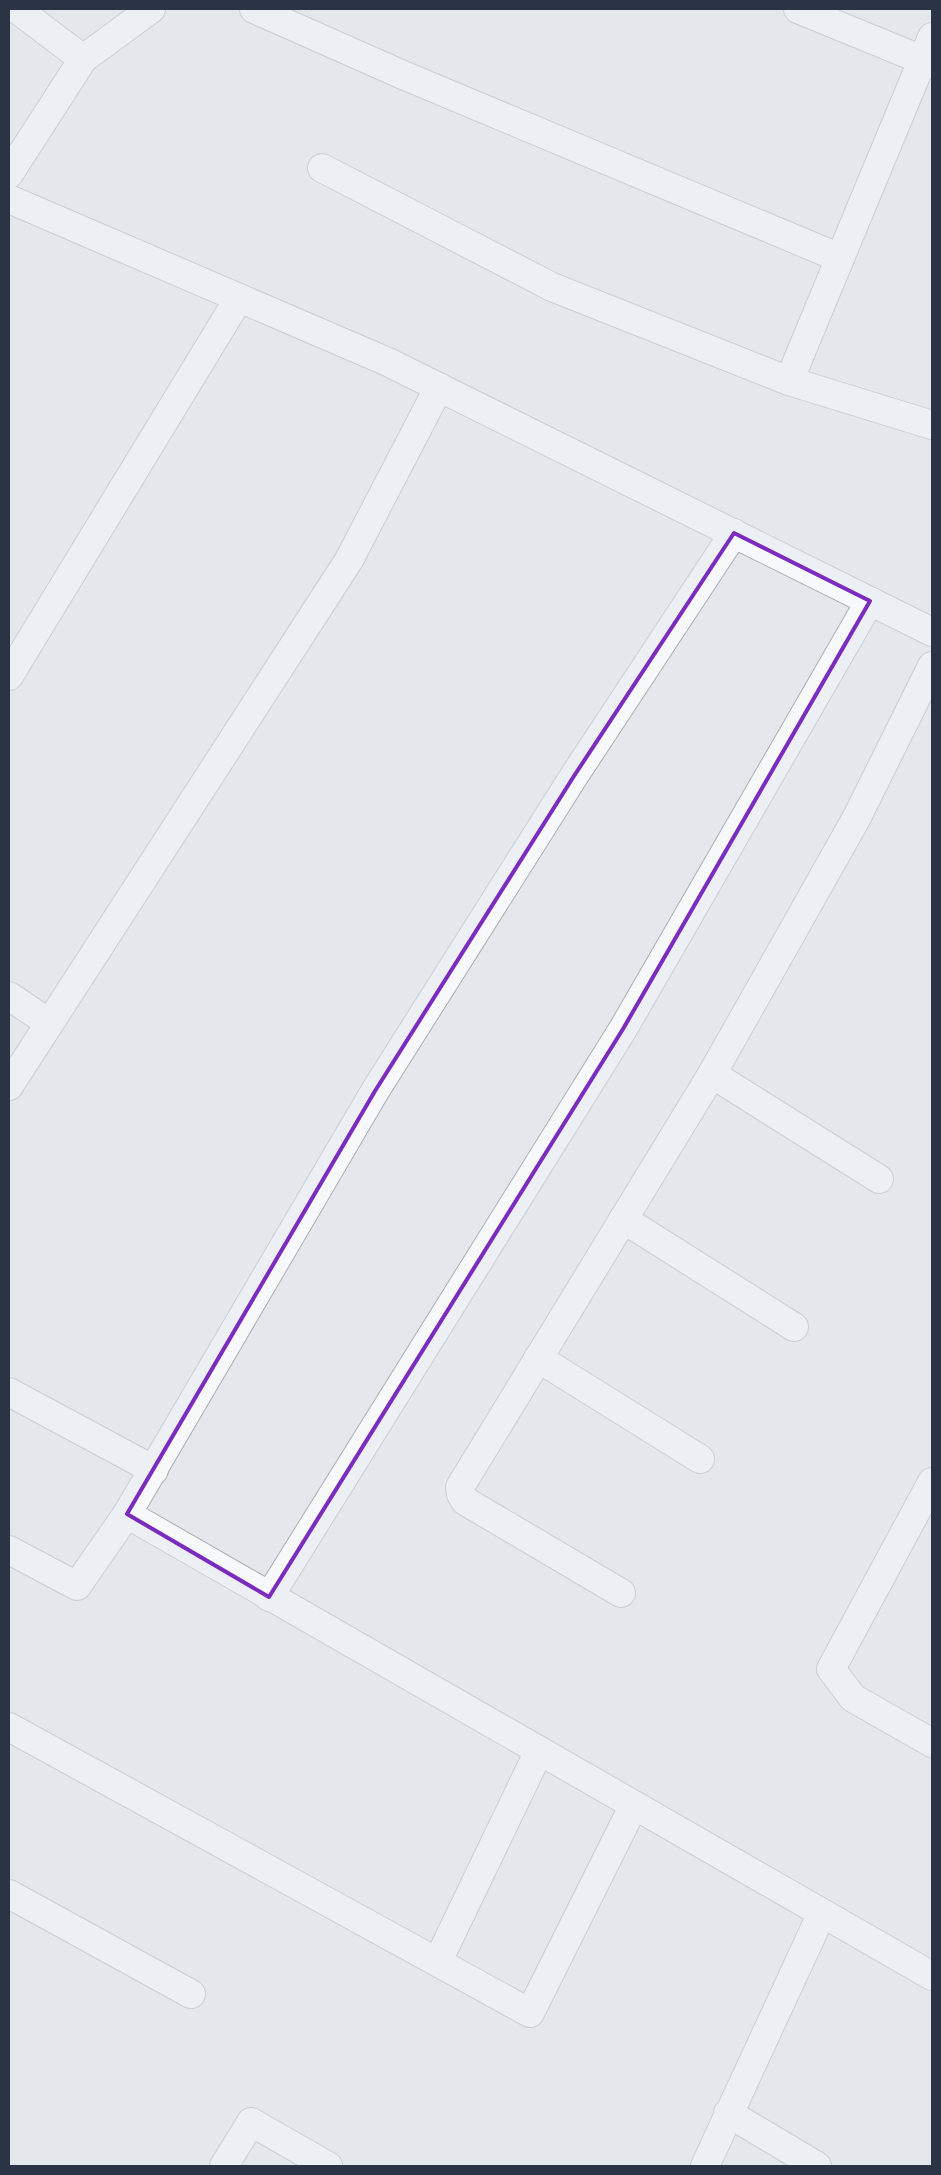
<svg xmlns="http://www.w3.org/2000/svg" width="941" height="2175" viewBox="0 0 941 2175" font-family="'Archivo Narrow',sans-serif">
<style>
.lines{fill:none;stroke-linecap:round;stroke-linejoin:round}
.minor-casing{stroke:#a9aeb7;stroke-width:30}
.tertiary-casing{stroke:#a9aeb7;stroke-width:30}
.minor{stroke:#f7f8fa;stroke-width:28}
.tertiary{stroke:#f7f8fa;stroke-width:28}
.marked{fill:none;stroke:#7b2cbf;stroke-width:4;stroke-linejoin:round}
</style>
<rect width="100%" height="100%" fill="#e4e7ec"/>
<g class="lines">
<defs>
<g id="minor">
<path d="M 17,9 L 83,59"/>
<path d="M 254,9 L 403,75 L 840,258"/>
<path d="M 798,9 L 932,64"/>
<path d="M 322,168 L 552,287 L 789,381 L 932,425"/>
<path d="M 9,174 L 83,59 L 151,9"/>
<path d="M 789,381 L 932,37"/>
<path d="M 734,533 L 574,776 L 375,1091 L 127,1514 L 932,1976"/>
<path d="M 9,676 L 239,298"/>
<path d="M 9,996 L 49,1023"/>
<path d="M 712,1074 L 879,1179"/>
<path d="M 9,1086 L 349,560 L 439,387"/>
<path d="M 623,1219 L 794,1327"/>
<path d="M 538,1358 L 700,1459"/>
<path d="M 9,1392 L 154,1470"/>
<path d="M 932,1482 L 831,1669 L 853,1698 L 932,1743"/>
<path d="M 9,1550 L 77,1586 L 127,1514"/>
<path d="M 621,1593 L 465,1501 L 461,1494 L 460,1487 L 712,1074 L 856,819 L 932,666"/>
<path d="M 269,1597 L 623,1029 L 870,601"/>
<path d="M 9,1727 L 530,2013 L 634,1805"/>
<path d="M 9,1894 L 191,1994"/>
<path d="M 438,1961 L 539,1751"/>
<path d="M 728,2113 L 817,2166"/>
<path d="M 224,2166 L 251,2122 L 328,2166"/>
<path d="M 705,2166 L 822,1913"/>
</g>
<path id="tertiary" d="M 9,199 L 388,362 L 932,632"/>
</defs>
<!-- minor casing -->
<use href="#minor" class="minor-casing"/>
<!-- tertiary casing -->
<use href="#tertiary" class="tertiary-casing"/>
<!-- minor -->
<use href="#minor" class="minor"/>
<!-- tertiary -->
<use href="#tertiary" class="tertiary"/>
</g>
<!-- marked area -->
<path d="M0 0H941V2175H0ZM 734,533 L 870,601 L 623,1029 L 269,1597 L 127,1514 L 375,1091 L 574,776 Z" fill="#e4e7ec" fill-opacity=".55" fill-rule="evenodd"/>
<path class="marked" d="M 734,533 L 870,601 L 623,1029 L 269,1597 L 127,1514 L 375,1091 L 574,776 Z"/>
<!-- border -->
<rect width="941" height="2175" fill="none" stroke="#2b3445" stroke-width="20"/>
</svg>
